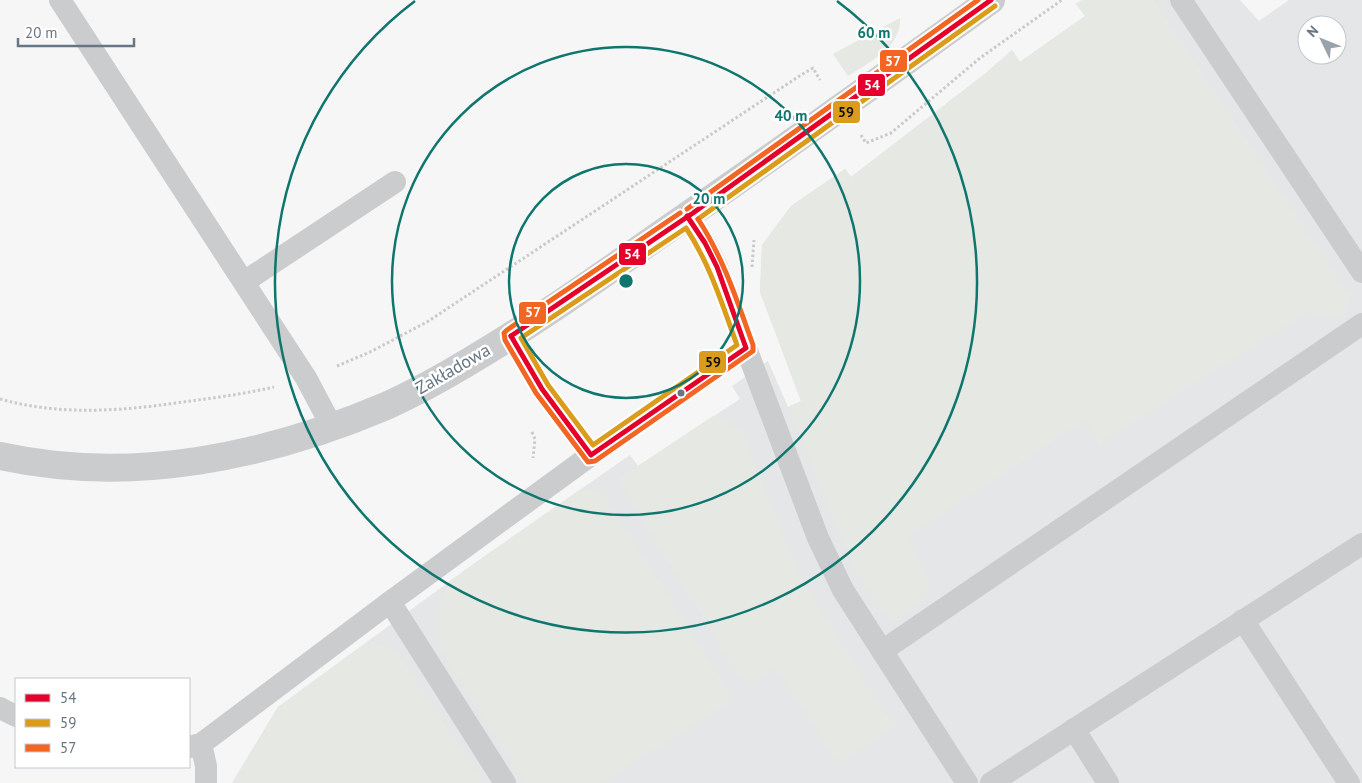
<svg xmlns="http://www.w3.org/2000/svg" width="1362" height="783" viewBox="0 0 1362 783" font-family="'PT Sans',sans-serif">
<style>
.built{fill:#e5e6e7;fill-rule:evenodd}
.green{fill:#e5e8e3}
.lines{fill:none;stroke-linecap:round;stroke-linejoin:round}
.path{stroke:#c9cacb;stroke-width:3;stroke-dasharray:2.5 2.5;stroke-linecap:butt}
.service{stroke:#cbcccd;stroke-width:22}
.minor{stroke:#cbcccd;stroke-width:28}
.bus-1-casing{stroke:#fff;stroke-width:9}
.bus-2-casing{stroke:#fff;stroke-width:9}
.bus-3-casing{stroke:#fff;stroke-width:9}
.bus-1{stroke:#e4002b;stroke-width:5}
.bus-2{stroke:#da9c1a;stroke-width:5}
.bus-3{stroke:#f26522;stroke-width:5}
.ring{fill:none;stroke:#0f766e;stroke-width:2.5}
.bus-dot{fill:#687684;stroke:#fff;stroke-width:2}
.labels{text-anchor:middle;stroke-width:5;stroke-linejoin:round;paint-order:stroke}
.street-label{font-size:18px;fill:#687684;stroke:#fff}
.centre{fill:#0f766e;stroke:#fff;stroke-width:2.5}
.ring-label{font-size:15px;text-anchor:middle;font-weight:bold;fill:#0f766e;stroke:#fff;stroke-width:5;stroke-linejoin:round;paint-order:stroke}
.line-badge{stroke:#fff;stroke-width:2}
.badge-label{font-size:14px;text-anchor:middle;font-weight:bold;fill:#fff}
.pale-badge-label{font-size:14px;text-anchor:middle;font-weight:bold;fill:#111}
</style>
<rect width="100%" height="100%" fill="#f6f6f6"/>
<!-- built -->
<path class="built" d="M 1082,0 L 1240,0 L 1259,21 L 1289,0 L 1362,0 L 1362,783 L 232,783 L 278,707 L 476,562 L 630,455 L 638,466 L 740,399 L 732,386 L 768,361 L 788,407 L 801,401 L 760,292 L 762,245 L 791,206 L 845,169 L 851,177 L 986,73 L 1012,50 L 1020,62 L 1085,16 L 1076,4 ZM 1307,25 L 1337,25 L 1337,55 L 1307,55 Z"/>
<!-- green -->
<g class="green">
<path d="M 1082,0 L 1154,0 L 1349,295 L 1349,308 C 1333,325 1327,316 1307,312 L 1099,444 L 1085,420 L 906,538 L 930,580 C 921,601 916,608 897,620 L 884,614 L 853,565 L 788,407 L 801,401 L 760,292 L 762,245 L 791,206 L 845,169 L 851,177 L 986,73 L 1012,50 L 1020,62 L 1085,16 L 1076,4 Z"/>
<path d="M 900,18 C 902,47 869,62 848,76 L 833,54 Z"/>
<path d="M 713,416 L 742,431 L 797,570 L 883,713 L 899,724 L 839,764 L 775,667 L 752,683 L 740,678 L 618,479 Z"/>
<path d="M 581,489 L 601,491 L 727,688 L 728,703 L 601,783 L 525,783 L 439,647 L 438,635 L 441,603 L 451,580 Z"/>
<path d="M 363,645 L 392,647 L 405,664 L 483,783 L 232,783 L 278,707 Z"/>
</g>
<g class="lines">
<!-- path -->
<g class="path">
<path d="M 861,135 L 866,143 L 891,133 L 980,58 L 1062,0"/>
<path d="M 752,267 L 754,240"/>
<path d="M 337,366 L 370,352 L 427,322 L 801,75 L 813,68 L 820,80"/>
<path d="M 0,399 C 61,416 121,411 183,402 C 213,398 244,394 274,387"/>
<path d="M 532,432 L 535,439 L 533,458"/>
</g>
<!-- service -->
<g class="service">
<path d="M 60,0 L 306,378 L 332,427"/>
<path d="M 1181,0 L 1362,272"/>
<path d="M 244,282 L 395,182"/>
<path d="M 511,336 L 542,389 L 591,455 L 746,348 L 717,267 L 705,243 L 687,216"/>
<path d="M 746,348 L 818,538 L 843,590 L 967,783"/>
<path d="M 390,602 L 505,783"/>
<path d="M 1243,620 L 1349,783"/>
<path d="M 882,651 L 1362,324"/>
<path d="M 0,708 L 16,716"/>
<path d="M 1074,729 L 1108,783"/>
<path d="M 201,744 L 206,766 L 206,783"/>
<path d="M 189,747 L 201,744 L 390,602 L 591,455"/>
<path d="M 991,783 L 1362,544"/>
</g>
<!-- minor -->
<path class="minor" d="M 0,456 C 64,470 131,471 197,461 C 262,451 325,432 386,406 C 417,392 447,375 475,358 C 542,318 605,273 668,229 C 777,154 884,77 991,0"/>
<defs>
<g id="bus-1">
<path d="M 511,336 L 693,213 L 991,0"/>
<path d="M 511,336 L 542,389 L 591,455 L 746,348 L 717,267 L 705,243 L 687,216"/>
</g>
<g id="bus-2">
<path d="M 698,219 L 995,6"/>
<path d="M 686,228 C 710,264 722,304 737,345 L 593,445 L 548,385 L 521,338 Z"/>
</g>
<g id="bus-3">
<path d="M 687,209 L 978,0"/>
<path d="M 680,213 L 507,330 L 504,333 L 505,340 L 536,393 L 588,462 L 595,461 L 753,351 L 753,345 C 737,301 724,259 698,219"/>
</g>
</defs>
<!-- bus-1 casing -->
<use href="#bus-1" class="bus-1-casing"/>
<!-- bus-2 casing -->
<use href="#bus-2" class="bus-2-casing"/>
<!-- bus-3 casing -->
<use href="#bus-3" class="bus-3-casing"/>
<!-- bus-1 -->
<use href="#bus-1" class="bus-1"/>
<!-- bus-2 -->
<use href="#bus-2" class="bus-2"/>
<!-- bus-3 -->
<use href="#bus-3" class="bus-3"/>
</g>
<!-- distance rings -->
<g class="ring">
<circle cx="626" cy="281" r="117"/>
<circle cx="626" cy="281" r="234"/>
<path d="M837 1A351 351 0 1 1 415 1"/>
</g>
<!-- markers -->
<circle class="bus-dot" cx="681" cy="393" r="4.5"/>
<g class="labels">
<!-- street labels -->
<g class="street-label">
<text transform="translate(453 369) rotate(-30)" y="6">Zakładowa</text>
</g>
</g>
<circle cx="626" cy="281" r="8" class="centre"/>
<g class="ring-label">
<text x="874" y="38">60 m</text>
<text x="791" y="121">40 m</text>
<text x="709" y="204">20 m</text>
</g>
<g class="line-badge">
<rect x="879" y="49" width="29" height="24" rx="5" fill="#f26522"/>
<rect x="857" y="73" width="29" height="24" rx="5" fill="#e4002b"/>
<rect x="832" y="100" width="29" height="24" rx="5" fill="#da9c1a"/>
<rect x="618" y="242" width="29" height="24" rx="5" fill="#e4002b"/>
<rect x="518" y="301" width="29" height="24" rx="5" fill="#f26522"/>
<rect x="698" y="350" width="29" height="24" rx="5" fill="#da9c1a"/>
</g>
<g class="badge-label">
<text x="893" y="66">57</text>
<text x="872" y="90">54</text>
<text x="632" y="259">54</text>
<text x="533" y="317">57</text>
</g>
<g class="pale-badge-label">
<text x="846" y="117">59</text>
<text x="713" y="367">59</text>
</g>
<!-- legend -->
<rect x="15" y="678" width="175" height="90" fill="#ffffff" stroke="#c3c8ce"/>
<rect x="25" y="694" width="25" height="8" fill="#e4002b" stroke="#c3c8ce"/>
<text x="60" y="703" font-size="15" fill="#687684">54</text>
<rect x="25" y="719" width="25" height="8" fill="#da9c1a" stroke="#c3c8ce"/>
<text x="60" y="728" font-size="15" fill="#687684">59</text>
<rect x="25" y="744" width="25" height="8" fill="#f26522" stroke="#c3c8ce"/>
<text x="60" y="753" font-size="15" fill="#687684">57</text>
<!-- north arrow -->
<g transform="translate(1322 40) rotate(313)"><circle r="24" fill="#ffffff" stroke="#c3c8ce"/>
<path d="M0-4L9 19L0 12L-9 19Z" fill="#9aa3ac"/>
<text y="-8" font-size="14" font-weight="bold" text-anchor="middle" fill="#687684">N</text>
</g>
<!-- scale -->
<path d="M18 38v8h116v-8" fill="none" stroke="#687684" stroke-width="2.5"/>
<text x="25" y="38" font-size="15" fill="#687684" stroke="#ffffff" stroke-width="4" paint-order="stroke">20 m</text>
</svg>
